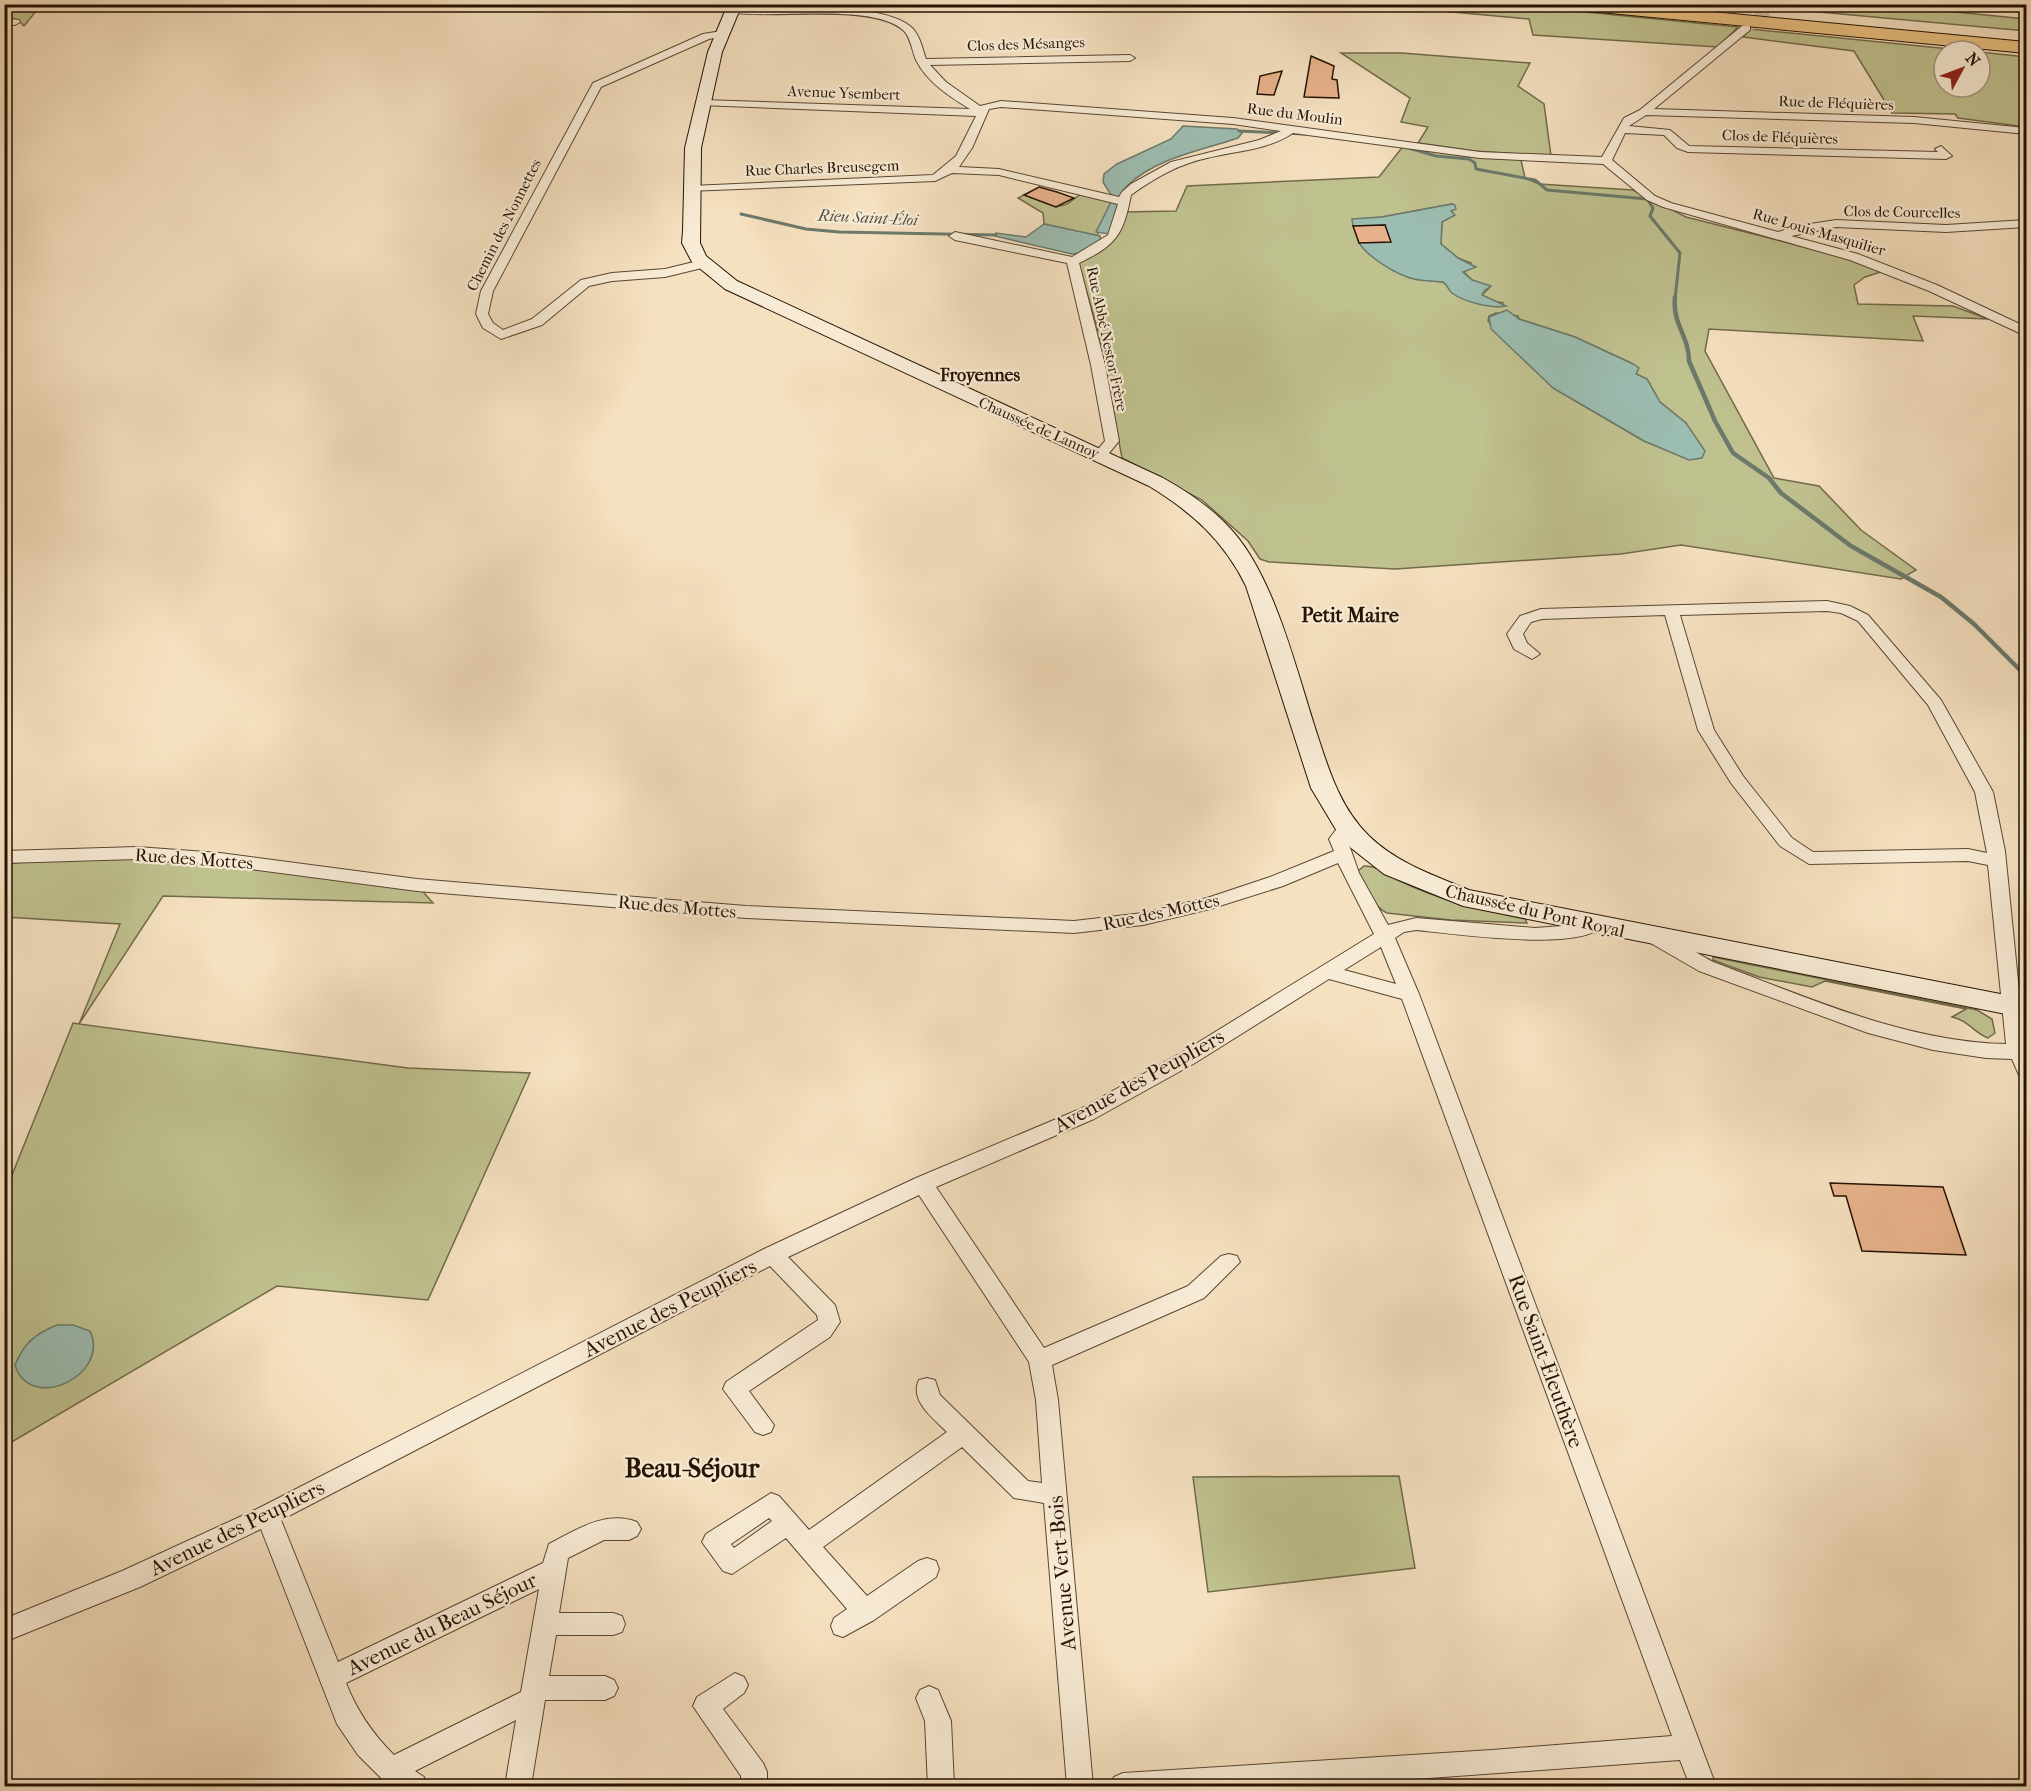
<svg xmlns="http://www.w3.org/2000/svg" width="2031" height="1791" viewBox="0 0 2031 1791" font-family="'IM FELL French Canon',serif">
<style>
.green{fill:#bfc18f;stroke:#726a49;stroke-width:1.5;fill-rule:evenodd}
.water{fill:#9cbdb1;stroke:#6c796b;stroke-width:1.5}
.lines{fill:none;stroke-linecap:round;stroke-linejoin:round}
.stream-far1{stroke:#6c796b;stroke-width:3}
.stream{stroke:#6c796b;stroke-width:4.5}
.building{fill:#e7b28b;stroke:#251203;stroke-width:1.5}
.minor-tunnel{stroke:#d6c1a3;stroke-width:11;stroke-dasharray:11 5;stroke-linecap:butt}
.minor-casing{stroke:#594632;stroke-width:2}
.secondary-casing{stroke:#251203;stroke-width:2}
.motorway-casing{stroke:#251203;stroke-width:2}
.minor{fill:#f8ebd5;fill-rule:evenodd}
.secondary{fill:#f8ebd5;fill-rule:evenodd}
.motorway{fill:#eac080;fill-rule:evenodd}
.labels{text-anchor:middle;stroke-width:4.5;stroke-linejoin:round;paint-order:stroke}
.far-street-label{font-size:15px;fill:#251203;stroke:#f8ebd5}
.far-water-label{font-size:16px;font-style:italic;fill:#4f4e40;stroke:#f8ebd5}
.far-quarter-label{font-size:18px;font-weight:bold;fill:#251203;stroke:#f8ebd5}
.street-label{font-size:18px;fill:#251203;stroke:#f8ebd5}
.neighbourhood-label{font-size:20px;font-weight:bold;fill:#251203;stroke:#f8ebd5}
.near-street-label{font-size:21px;fill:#251203;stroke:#f8ebd5}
.near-quarter-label{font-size:26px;font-weight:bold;fill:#251203;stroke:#f8ebd5}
</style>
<rect width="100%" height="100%" fill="#f5e0bf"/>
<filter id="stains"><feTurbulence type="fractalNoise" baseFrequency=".00333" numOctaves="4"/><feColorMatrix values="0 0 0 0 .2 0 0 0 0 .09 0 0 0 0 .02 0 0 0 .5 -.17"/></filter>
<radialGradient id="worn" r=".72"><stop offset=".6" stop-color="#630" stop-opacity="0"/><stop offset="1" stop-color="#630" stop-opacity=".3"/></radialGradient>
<!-- green -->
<g class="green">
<path d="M 1779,4 L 1884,5 L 2026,19 L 2026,31 L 1775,8 Z"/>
<path d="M 5,5 L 41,5 L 24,26 L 18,20 L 5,19 Z"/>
<path d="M 1376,5 L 1514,5 L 1738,27 L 1718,47 L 1533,35 L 1529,19 Z"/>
<path d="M 1750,29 L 1970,51 L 1944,51 L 1944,87 L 1980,87 L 1980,52 L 2026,57 L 2026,127 L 1958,118 L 1955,114 L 1892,113 L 1854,51 L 1743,37 Z"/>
<path d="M 1341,53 L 1402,53 L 1530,63 L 1518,86 L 1544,104 L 1551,156 L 1474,151 L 1418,143 L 1428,127 L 1401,122 L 1410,98 Z"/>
<path d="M 1404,145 L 1521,160 L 1525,178 L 1539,184 L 1633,190 L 1686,217 L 1845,257 L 1884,271 L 1865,277 L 1854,285 L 1858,304 L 1953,306 L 1988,319 L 1913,316 L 1923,341 L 1709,329 L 1705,351 L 1774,478 L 1819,486 L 1861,530 L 1916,570 L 1901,579 L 1681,545 L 1621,554 L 1395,569 L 1269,562 L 1260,559 L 1248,541 L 1202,500 L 1122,458 L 1099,334 L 1078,262 L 1111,240 L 1123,212 L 1176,211 L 1187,186 L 1379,177 ZM 1452,204 L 1451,211 L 1454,215 L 1442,222 L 1441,244 L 1458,258 L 1471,263 L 1472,268 L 1463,271 L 1472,280 L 1490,287 L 1482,295 L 1488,300 L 1503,303 L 1498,307 L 1471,301 L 1443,282 L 1410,278 L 1369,254 L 1385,225 L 1352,220 L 1382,217 ZM 1496,313 L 1518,316 L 1519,319 L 1575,337 L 1633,364 L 1636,374 L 1647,379 L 1660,402 L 1686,423 L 1660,447 L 1644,441 L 1553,388 L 1488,321 L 1489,316 Z"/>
<path d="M 1081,194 L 1112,201 L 1097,236 L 1044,224 L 1043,213 L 1018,198 L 1024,195 L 1056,207 L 1067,204 Z"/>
<path d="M 101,854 L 190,857 L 417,885 L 433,903 L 163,896 L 79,1024 L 408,1068 L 530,1073 L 428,1300 L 277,1286 L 5,1446 L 4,1195 L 73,1023 L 79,1024 L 120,924 L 5,917 L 5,864 Z"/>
<path d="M 1364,866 C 1377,865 1387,874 1398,880 C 1438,900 1481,910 1525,919 L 1527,923 L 1451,920 L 1387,913 C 1374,907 1361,885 1358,871 Z"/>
<path d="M 1713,957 L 1977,1010 L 1992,1019 L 1995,1033 L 1988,1038 C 1974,1033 1968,1020 1952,1017 L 1966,1009 L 1825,981 L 1812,987 L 1759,977 L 1713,960 Z"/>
<path d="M 1399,1476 L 1415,1568 L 1208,1592 L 1193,1477 Z"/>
</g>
<!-- water -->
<g class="water">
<path d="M 1183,126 L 1237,129 L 1242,133 L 1238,138 C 1203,150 1155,158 1127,186 C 1122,190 1121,197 1116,201 L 1120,208 L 1109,234 L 1096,232 L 1113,198 L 1103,182 L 1104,174 L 1117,164 L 1171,139 Z"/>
<path d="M 1452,204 L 1455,205 L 1456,209 L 1451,211 L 1455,215 L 1442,222 L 1441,244 L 1458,258 L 1476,267 L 1463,272 L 1472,280 L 1491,286 L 1485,290 L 1482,295 L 1506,306 C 1492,309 1464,302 1452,293 C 1448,290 1448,285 1443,282 C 1434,281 1423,281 1414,279 C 1397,275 1369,258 1359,243 L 1385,225 L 1353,226 L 1352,219 L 1382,217 Z"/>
<path d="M 1044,224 L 1100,236 L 1101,241 L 1081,253 L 1072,254 L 995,236 L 996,233 L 1026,237 Z"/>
<path d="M 1507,310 L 1519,319 L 1575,337 L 1633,364 L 1639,368 L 1636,374 L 1647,379 L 1660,402 L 1686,423 L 1705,451 L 1702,458 L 1689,460 L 1644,441 L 1553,388 L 1491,329 L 1489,317 Z"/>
<path d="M 57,1325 L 73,1325 L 90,1331 C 111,1375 30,1414 15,1365 C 24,1343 35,1334 57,1325 Z"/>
</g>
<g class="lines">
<!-- stream-far1 -->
<g class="stream-far1">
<path d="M 1239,131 L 1305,134"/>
<path d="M 1409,148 L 1436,156 L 1469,159 L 1475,163 L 1476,169 L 1535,180 L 1547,190 L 1647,199 L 1653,208 L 1650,216 L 1680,253 L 1675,299"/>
<path d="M 741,214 L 806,229 L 839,232 L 996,235"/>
</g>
<!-- stream -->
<path class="stream" d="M 1675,297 C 1672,324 1689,336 1689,361 L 1715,421 L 1733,453 L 1769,478 L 1781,493 L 1851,546 L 1941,597 L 1974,624 L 2026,676"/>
</g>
<!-- building -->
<g class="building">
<path d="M 1311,56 L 1334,66 L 1332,79 L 1337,80 L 1339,98 L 1304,97 Z"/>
<path d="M 1282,71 L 1274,95 L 1257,94 L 1260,76 Z"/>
<path d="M 1039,187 L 1057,192 L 1074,198 L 1056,207 L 1024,195 Z"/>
<path d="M 1385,225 L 1391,242 L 1359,243 L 1353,226 Z"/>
<path d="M 1830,1183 L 1943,1187 L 1966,1255 L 1862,1251 L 1846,1196 L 1834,1196 Z"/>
</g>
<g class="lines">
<!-- minor-tunnel -->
<path class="minor-tunnel" d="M 1746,28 L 1771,7"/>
<defs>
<g id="minor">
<path d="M 1768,4 L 1778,4 L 1771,10 L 1766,7 Z"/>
<path d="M 732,7 C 773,8 879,1 910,26 C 920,34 922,48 926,59 L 1130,55 L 1135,58 L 1130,61 L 930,65 L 946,82 L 980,106 L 1001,101 L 1233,118 L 1480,152 L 1602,157 L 1624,118 L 1640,110 L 1742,26 L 1750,26 L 1750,30 L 1654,109 L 1914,117 L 2026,128 L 2026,134 L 1914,123 L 1646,115 L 1629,126 L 1670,130 L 1689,146 L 1938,152 L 1935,149 L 1941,146 L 1952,156 L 1946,159 L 1688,152 L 1677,148 L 1664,135 L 1625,133 L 1612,160 L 1655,196 L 1671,203 L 1778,232 L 1797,226 L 1836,220 L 1946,225 L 2026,220 L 2026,227 L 1946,232 L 1836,227 L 1791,236 L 1858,254 L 1937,285 L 2026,327 L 2026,336 L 1929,291 L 1850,260 L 1663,207 L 1647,200 L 1603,164 L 1480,158 L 1293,133 C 1268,150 1236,151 1207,158 C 1179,164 1154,178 1131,195 C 1123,236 1116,245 1079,263 L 1105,365 L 1119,441 L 1105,458 L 1095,458 L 1093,455 L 1105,441 L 1091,365 L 1067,263 L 955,240 L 949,236 L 955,232 L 1072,257 L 1108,235 L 1118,204 L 999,175 L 952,173 L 935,181 L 687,191 L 687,187 L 691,186 L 933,175 L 956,156 L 976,116 L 700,105 L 699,103 L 704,100 L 970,109 C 950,97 927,82 916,60 C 912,51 911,38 904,31 C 874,2 770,20 729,12 L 727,10 ZM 1001,107 L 1233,124 L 1281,131 L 1259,140 L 1171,162 L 1131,184 L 1122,192 L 1119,197 L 999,169 L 959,167 L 972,148 L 989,109 Z"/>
<path d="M 4,18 L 19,20 L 20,22 L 15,25 L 4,24 Z"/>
<path d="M 722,31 L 727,34 L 726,36 L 709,39 L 601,87 L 493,291 L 488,314 L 493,323 L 503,330 L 532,319 L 581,280 L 612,273 L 665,269 L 702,260 L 708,264 L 706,267 L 665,277 L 612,281 L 589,286 L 542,325 L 501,339 L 483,328 L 476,314 L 481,291 L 593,83 L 703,34 Z"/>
<path d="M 1827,601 L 1850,606 L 1868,615 L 1941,700 L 1993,792 L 2005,851 L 2024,1041 L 2026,1045 L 2026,1077 L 2019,1075 L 2012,1059 L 1986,1058 L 1933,1050 L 1868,1033 L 1699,971 L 1647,941 L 1644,937 L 1647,933 C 1664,927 1698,956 1716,963 C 1809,998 1906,1042 2006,1044 L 1988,865 L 1968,861 L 1809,864 L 1780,846 L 1731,783 L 1698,730 L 1665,615 L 1542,619 L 1531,622 L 1523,634 L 1527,643 L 1540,654 L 1532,659 L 1514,649 L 1507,634 L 1520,616 L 1541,609 ZM 1827,611 L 1841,613 L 1858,621 L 1928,705 L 1975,792 L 1987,853 L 1968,849 L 1813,852 L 1792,838 L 1743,776 L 1714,730 L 1680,615 Z"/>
<path d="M 1347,821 L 1356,827 L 1347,839 L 1359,873 L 1388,925 L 1416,918 L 1535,928 L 1576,925 L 1593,919 L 1599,921 L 1602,925 C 1585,953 1448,933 1416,930 L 1404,932 L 1395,938 L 1419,994 L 1716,1786 L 1690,1786 L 1680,1760 L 1318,1786 L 1110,1786 L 1114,1777 L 1123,1773 L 1492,1750 L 1672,1736 L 1402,999 L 1329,979 L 1195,1063 L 1094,1119 L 936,1187 L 1044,1348 L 1188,1286 L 1221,1256 L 1229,1254 L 1237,1256 L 1240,1262 L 1204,1298 L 1052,1365 L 1058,1400 L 1093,1786 L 1067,1786 L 1044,1503 L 1014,1498 L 962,1447 L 823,1547 L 867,1596 L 918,1561 L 927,1558 L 936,1561 L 939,1569 L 936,1577 L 874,1620 L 843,1637 L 834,1634 L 831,1626 L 834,1618 L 847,1609 L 786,1538 L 732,1574 L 723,1571 L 702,1542 L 706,1534 L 771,1493 L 779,1496 L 809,1530 L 947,1432 C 934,1419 909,1401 919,1380 L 927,1378 L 935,1380 L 940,1395 L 1028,1481 L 1042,1483 L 1036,1400 L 1029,1362 L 919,1195 L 788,1257 L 835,1305 L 840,1322 L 830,1337 L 749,1391 L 774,1425 L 771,1432 L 763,1435 L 755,1432 L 723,1389 L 726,1382 L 818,1320 L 817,1315 L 770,1266 L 281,1520 L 338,1662 L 543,1563 L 549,1544 C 576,1530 605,1510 637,1522 L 641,1529 L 637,1536 L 629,1540 L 604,1540 L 568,1558 L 559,1613 L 613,1613 L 622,1616 L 625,1624 L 622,1632 L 613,1635 L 556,1635 L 549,1676 L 605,1676 L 614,1680 L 618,1688 L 614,1696 L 605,1700 L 545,1700 L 531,1786 L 505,1786 L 516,1720 L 415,1771 L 424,1777 L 428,1786 L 393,1786 L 382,1779 L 358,1755 L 337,1724 L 261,1529 L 140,1587 L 4,1642 L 4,1619 L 122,1571 L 259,1508 L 764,1249 L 916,1178 L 1080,1109 L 1181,1053 L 1374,934 L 1338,863 L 1283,886 L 1210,909 L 1143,925 L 1074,933 L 746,918 L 417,891 L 220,865 L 137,859 L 4,863 L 4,851 L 137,847 L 220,853 L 417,879 L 746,906 L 1074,921 L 1143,913 L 1207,898 L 1270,877 L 1334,851 L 1329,839 L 1341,823 ZM 1381,947 L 1396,984 L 1344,970 ZM 769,1518 L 772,1521 L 734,1548 L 731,1544 ZM 539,1589 L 521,1692 L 394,1755 C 372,1733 357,1711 346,1683 Z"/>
<path d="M 735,1673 L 744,1677 L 748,1685 L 744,1693 L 723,1709 L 763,1763 L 767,1772 L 767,1786 L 741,1786 L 741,1776 L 693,1706 L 697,1697 Z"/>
<path d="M 929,1686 L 938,1690 L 951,1721 L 954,1786 L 928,1786 L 925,1721 L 916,1698 L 920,1690 Z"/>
</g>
<path id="secondary" d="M 728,4 L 742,4 L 722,52 L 701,148 L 700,243 L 706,256 L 737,281 L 1163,478 C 1190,493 1215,510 1235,534 C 1277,584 1298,677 1319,740 C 1330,774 1342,810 1369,836 C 1397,863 1433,875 1469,890 L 2026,999 L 2026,1018 L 1463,906 L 1384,874 L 1351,848 L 1338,833 L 1311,788 L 1246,586 C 1224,541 1192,512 1149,486 L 725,289 L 692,262 L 682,243 L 683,231 L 685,148 L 708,52 Z"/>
<path id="motorway" d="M 1559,4 L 1630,4 L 2026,42 L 2026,53 L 1568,9 Z"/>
</defs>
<!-- minor casing -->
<use href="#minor" class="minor-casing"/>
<!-- secondary casing -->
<use href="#secondary" class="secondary-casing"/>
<!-- motorway casing -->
<use href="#motorway" class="motorway-casing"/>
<!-- minor -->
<use href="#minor" class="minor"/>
<!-- secondary -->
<use href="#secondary" class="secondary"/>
<!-- motorway -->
<use href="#motorway" class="motorway"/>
</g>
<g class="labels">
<!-- far-street labels -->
<g class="far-street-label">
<text transform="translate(1026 44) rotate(-2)" y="5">Clos des Mésanges</text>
<text transform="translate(844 93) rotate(2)" y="5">Avenue Ysembert</text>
<text transform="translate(1836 103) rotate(2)" y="5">Rue de Fléquières</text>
<text transform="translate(1295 114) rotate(7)" y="5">Rue du Moulin</text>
<text transform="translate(1780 137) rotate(2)" y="5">Clos de Fléquières</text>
<text transform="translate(822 168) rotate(-2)" y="5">Rue Charles Breusegem</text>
<text transform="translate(1902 212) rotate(1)" y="5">Clos de Courcelles</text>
<text transform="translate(504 225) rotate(-63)" y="5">Chemin des Nonnettes</text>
<text transform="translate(1819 232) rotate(16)" y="5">Rue Louis Masquilier</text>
<text transform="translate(1107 339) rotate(78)" y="5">Rue Abbé Nestor Frère</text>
<text transform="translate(1039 428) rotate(24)" y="5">Chaussée de Lannoy</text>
</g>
<!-- far-water labels -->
<g class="far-water-label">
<text transform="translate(868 217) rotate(3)" y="6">Rieu Saint-Éloi</text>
</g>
<!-- far-quarter labels -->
<g class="far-quarter-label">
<text x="980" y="381">Froyennes</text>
</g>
<!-- street labels -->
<g class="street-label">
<text transform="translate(194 859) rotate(4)" y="6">Rue des Mottes</text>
<text transform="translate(677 907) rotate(5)" y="6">Rue des Mottes</text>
<text transform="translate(1535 911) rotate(13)" y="6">Chaussée du Pont Royal</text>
<text transform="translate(1161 912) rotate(-12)" y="6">Rue des Mottes</text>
</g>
<!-- neighbourhood labels -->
<g class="neighbourhood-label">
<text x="1350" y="622">Petit Maire</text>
</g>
<!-- near-street labels -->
<g class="near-street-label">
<text transform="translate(1139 1081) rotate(-29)" y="7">Avenue des Peupliers</text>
<text transform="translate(670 1308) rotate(-27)" y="7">Avenue des Peupliers</text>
<text transform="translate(1546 1361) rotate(70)" y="7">Rue Saint-Eleuthère</text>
<text transform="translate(237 1528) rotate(-26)" y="7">Avenue des Peupliers</text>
<text transform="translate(1062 1573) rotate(-95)" y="7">Avenue Vert-Bois</text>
<text transform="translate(442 1624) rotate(-26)" y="7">Avenue du Beau Séjour</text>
</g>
<!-- near-quarter labels -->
<g class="near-quarter-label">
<text x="692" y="1477">Beau-Séjour</text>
</g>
</g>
<!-- margin -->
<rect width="2031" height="1791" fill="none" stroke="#f5e0bf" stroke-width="24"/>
<rect x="6" y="6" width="2019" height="1779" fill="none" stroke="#251203" stroke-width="3"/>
<rect x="12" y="12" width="2007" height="1767" fill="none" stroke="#251203" stroke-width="1.5"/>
<!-- north arrow -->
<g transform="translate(1962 69) rotate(49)"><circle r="28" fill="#f8ebd5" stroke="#a49481" stroke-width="1.5"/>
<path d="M0-4.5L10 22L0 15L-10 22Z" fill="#8f2418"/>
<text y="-9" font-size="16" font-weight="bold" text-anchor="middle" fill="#251203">N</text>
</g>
<rect width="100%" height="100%" filter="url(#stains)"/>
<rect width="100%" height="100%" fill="url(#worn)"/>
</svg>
